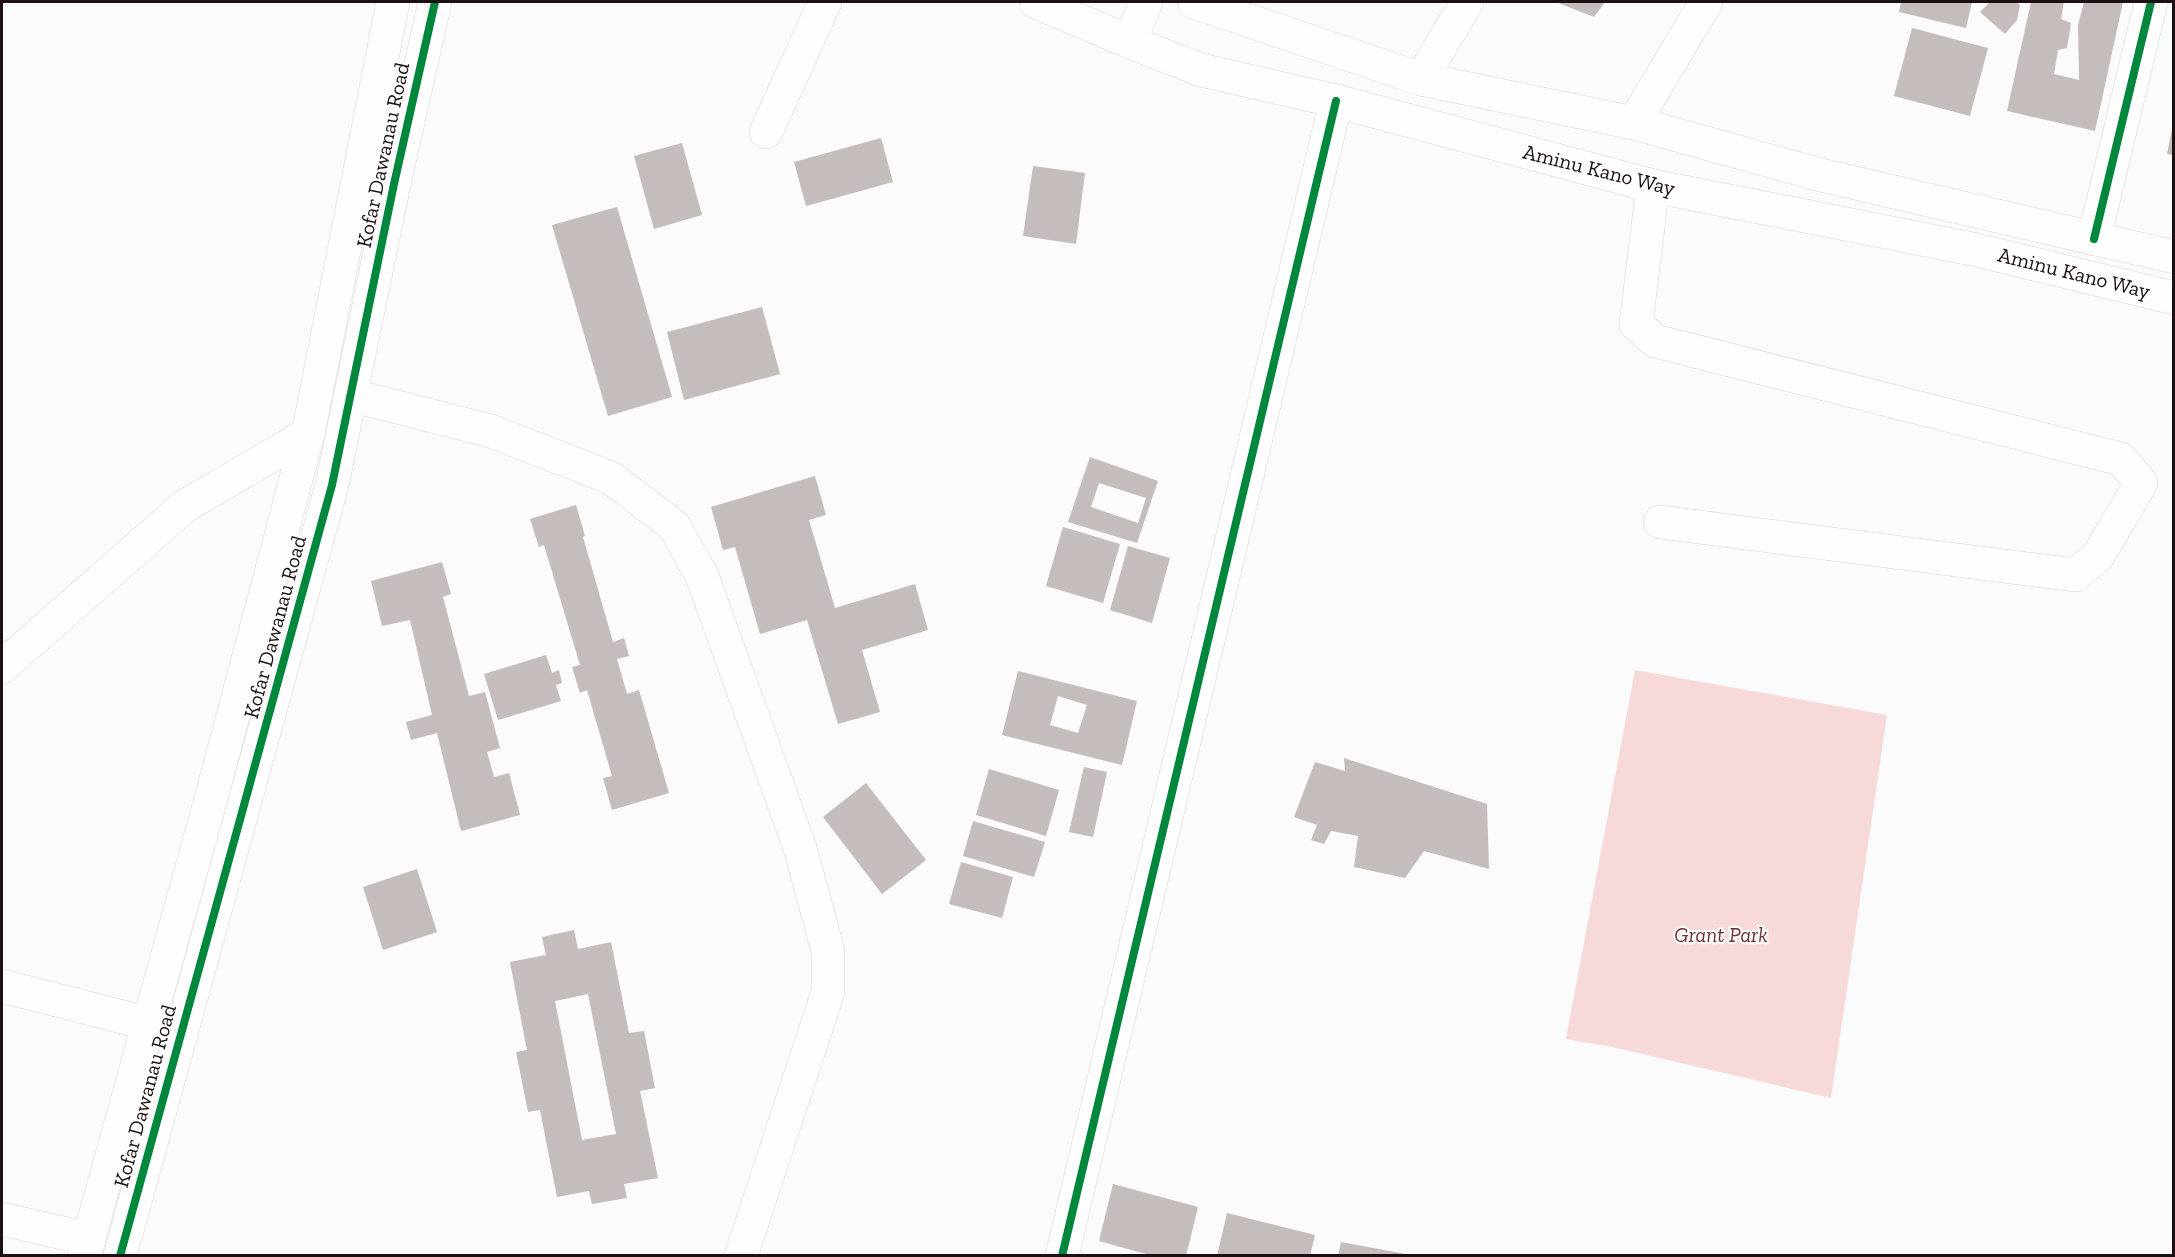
<svg xmlns="http://www.w3.org/2000/svg" width="2175" height="1257" viewBox="0 0 2175 1257" font-family="'Zilla Slab',serif">
<style>
.green{fill:#f6d9d8}
.building{fill:#c5bcbc;fill-rule:evenodd}
.lines{fill:none;stroke-linecap:round;stroke-linejoin:round}
.minor-casing{stroke:#ddd5d4;stroke-width:34}
.major-casing{stroke:#ddd5d4;stroke-width:34}
.minor{stroke:#fefefe;stroke-width:33}
.major{stroke:#fefefe;stroke-width:33}
.cycleway-casing{stroke:#fff;stroke-width:11}
.cycleway{stroke:#00873e;stroke-width:8}
.labels{text-anchor:middle;stroke-width:4.5;stroke-linejoin:round;paint-order:stroke}
.street-label{font-size:21px;fill:#1d1010;stroke:#fff}
.park-label{font-size:21px;font-style:italic;fill:#702f30;stroke:#fff}
</style>
<rect width="100%" height="100%" fill="#fbfbfb"/>
<!-- green -->
<path class="green" d="M 1635,670 L 1887,715 L 1831,1098 L 1612,1047 L 1566,1039 Z"/>
<!-- building -->
<g class="building">
<path d="M 1556,2 L 1605,2 L 1594,17 Z"/>
<path d="M 1901,2 L 1972,2 L 1966,28 L 1899,12 Z"/>
<path d="M 1990,2 L 2016,2 L 2020,5 L 2017,20 L 2005,34 L 1980,12 Z"/>
<path d="M 2031,2 L 2064,2 L 2061,19 L 2071,23 L 2067,48 L 2058,50 L 2054,74 L 2079,80 L 2078,25 L 2084,2 L 2123,2 L 2095,131 L 2007,111 Z"/>
<path d="M 1912,28 L 1988,48 L 1970,116 L 1894,96 Z"/>
<path d="M 2172,129 L 2174,130 L 2174,155 L 2167,154 Z"/>
<path d="M 881,138 L 893,182 L 806,206 L 794,162 Z"/>
<path d="M 682,143 L 702,215 L 654,229 L 634,156 Z"/>
<path d="M 1033,166 L 1085,173 L 1076,244 L 1023,236 Z"/>
<path d="M 617,207 L 672,397 L 608,416 L 552,225 Z"/>
<path d="M 762,307 L 780,374 L 684,400 L 667,332 Z"/>
<path d="M 1090,457 L 1158,481 L 1137,543 L 1068,522 ZM 1099,483 L 1146,498 L 1138,523 L 1091,507 Z"/>
<path d="M 815,476 L 826,515 L 809,520 L 835,608 L 915,584 L 928,630 L 862,650 L 880,712 L 838,724 L 807,620 L 760,634 L 735,547 L 723,550 L 711,507 Z"/>
<path d="M 576,505 L 585,536 L 583,537 L 613,642 L 624,638 L 629,656 L 617,659 L 627,694 L 639,690 L 669,793 L 612,810 L 603,778 L 612,776 L 587,690 L 580,693 L 572,667 L 580,665 L 544,545 L 539,547 L 530,519 Z"/>
<path d="M 1063,527 L 1120,544 L 1103,603 L 1046,586 Z"/>
<path d="M 1128,546 L 1170,558 L 1152,623 L 1110,610 Z"/>
<path d="M 442,562 L 451,594 L 443,597 L 469,696 L 485,692 L 500,748 L 487,752 L 494,777 L 509,773 L 520,815 L 461,831 L 437,733 L 411,740 L 406,722 L 432,715 L 410,620 L 382,626 L 371,581 Z"/>
<path d="M 546,655 L 552,673 L 559,670 L 562,683 L 556,685 L 561,701 L 498,720 L 484,674 Z"/>
<path d="M 1018,671 L 1137,701 L 1122,765 L 1002,735 ZM 1058,696 L 1087,705 L 1078,733 L 1050,725 Z"/>
<path d="M 1344,758 L 1487,804 L 1489,869 L 1424,851 L 1405,878 L 1354,867 L 1358,836 L 1331,831 L 1324,844 L 1311,840 L 1317,825 L 1294,817 L 1315,762 L 1345,771 Z"/>
<path d="M 1084,767 L 1107,772 L 1093,837 L 1069,832 Z"/>
<path d="M 989,769 L 1059,790 L 1046,836 L 976,815 Z"/>
<path d="M 866,783 L 926,860 L 882,894 L 823,817 Z"/>
<path d="M 973,821 L 1045,842 L 1034,877 L 963,856 Z"/>
<path d="M 961,862 L 1013,877 L 1002,918 L 949,904 Z"/>
<path d="M 417,869 L 437,932 L 383,950 L 363,887 Z"/>
<path d="M 574,930 L 578,949 L 611,942 L 629,1033 L 644,1031 L 655,1088 L 640,1091 L 658,1178 L 624,1184 L 627,1198 L 592,1204 L 589,1191 L 557,1197 L 540,1110 L 528,1112 L 516,1052 L 527,1050 L 510,962 L 546,955 L 542,937 ZM 588,994 L 616,1134 L 582,1140 L 555,1001 Z"/>
<path d="M 1113,1184 L 1198,1207 L 1186,1256 L 1153,1256 L 1099,1241 Z"/>
<path d="M 1227,1213 L 1315,1235 L 1310,1256 L 1217,1256 Z"/>
<path d="M 1341,1242 L 1406,1254 L 1406,1256 L 1338,1256 Z"/>
</g>
<g class="lines">
<defs>
<g id="minor">
<path d="M 1421,79 L 1467,2"/>
<path d="M 1634,123 L 1706,2"/>
<path d="M 766,132 L 825,2"/>
<path d="M 1653,186 L 1636,324 L 1655,341 L 2121,459 L 2141,483 L 2098,556 L 2075,575 L 1660,522"/>
<path d="M 2094,239 L 2151,2"/>
<path d="M 350,395 L 491,431 L 611,478 L 674,526 L 702,576 L 800,848 L 828,951 L 828,992 L 741,1256"/>
<path d="M 2,667 L 185,506 L 308,434"/>
<path d="M 2,986 L 150,1024"/>
<path d="M 2,1219 L 89,1239"/>
<path d="M 84,1256 L 209,806 L 308,434 L 393,2"/>
<path d="M 120,1256 L 332,485 L 394,184 L 435,2"/>
<path d="M 1062,1256 L 1336,101"/>
</g>
<g id="major">
<path d="M 1036,2 L 1130,42 L 1201,70 L 1336,101 L 1653,186 L 1972,249 L 2174,298"/>
<path d="M 1194,2 L 1421,79 L 1634,123 L 1821,175 L 2174,257"/>
<path d="M 1130,42 L 1146,2"/>
</g>
</defs>
<!-- minor casing -->
<use href="#minor" class="minor-casing"/>
<!-- major casing -->
<use href="#major" class="major-casing"/>
<!-- minor -->
<use href="#minor" class="minor"/>
<!-- major -->
<use href="#major" class="major"/>
<defs>
<g id="cycleway">
<path d="M 2094,239 L 2151,2"/>
<path d="M 120,1256 L 332,485 L 394,184 L 435,2"/>
<path d="M 1062,1256 L 1336,101"/>
</g>
</defs>
<!-- cycleway casing -->
<use href="#cycleway" class="cycleway-casing"/>
<!-- cycleway -->
<use href="#cycleway" class="cycleway"/>
</g>
<g class="labels">
<!-- street labels -->
<g class="street-label">
<text transform="translate(383 155) rotate(-78)" y="7">Kofar Dawanau Road</text>
<text transform="translate(1599 170) rotate(14)" y="7">Aminu Kano Way</text>
<text transform="translate(2074 273) rotate(14)" y="7">Aminu Kano Way</text>
<text transform="translate(275 627) rotate(-75)" y="7">Kofar Dawanau Road</text>
<text transform="translate(145 1096) rotate(-75)" y="7">Kofar Dawanau Road</text>
</g>
<!-- park labels -->
<g class="park-label">
<text x="1721" y="942">Grant Park</text>
</g>
</g>
<!-- border -->
<rect width="2175" height="1257" fill="none" stroke="#1d1010" stroke-width="6"/>
</svg>
